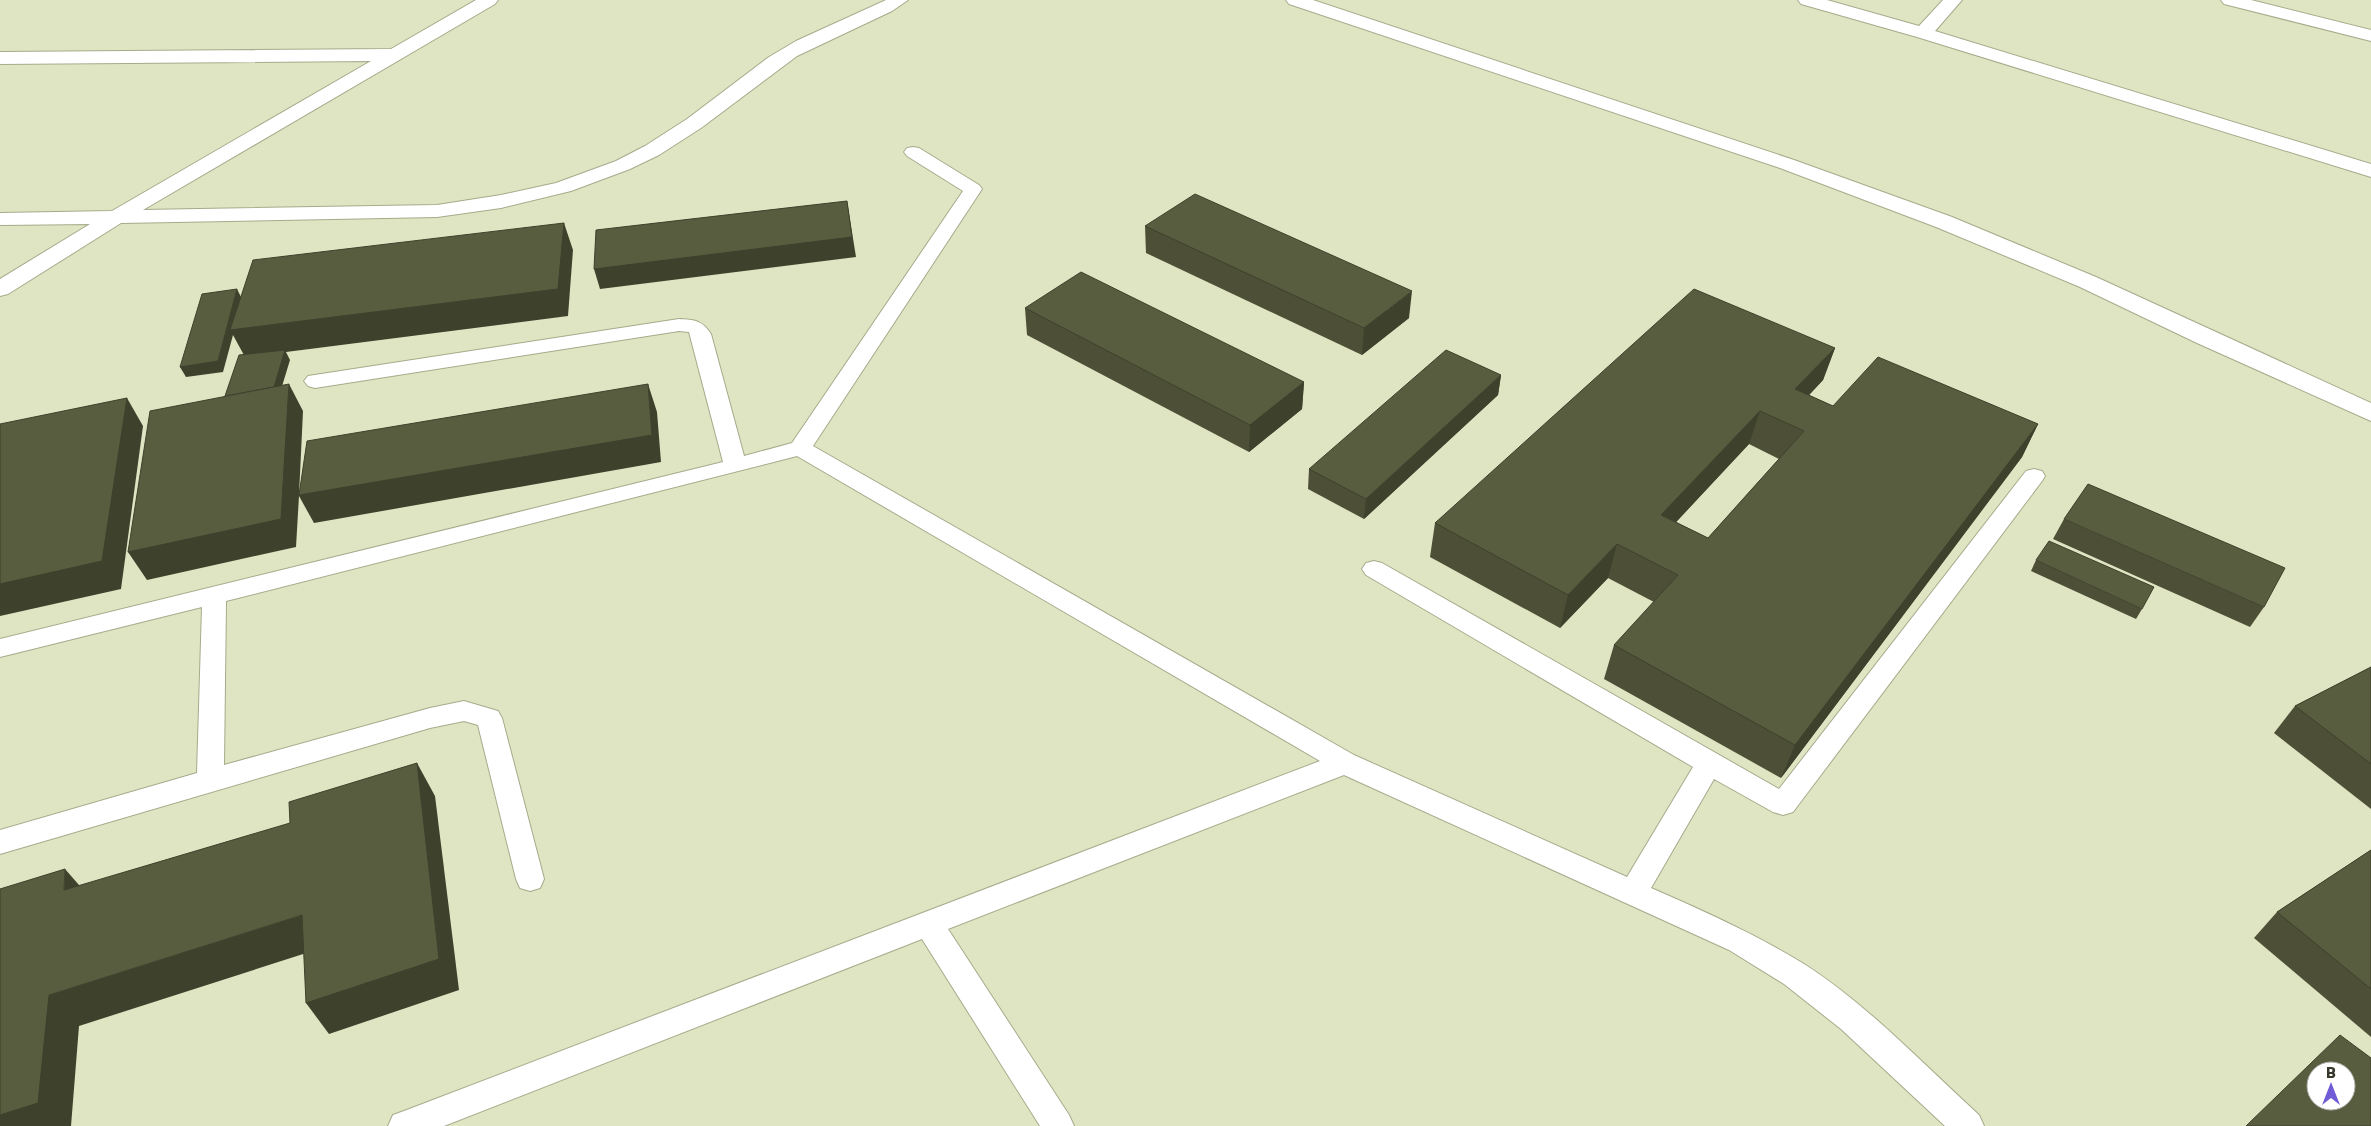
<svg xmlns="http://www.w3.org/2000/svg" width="2371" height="1126" viewBox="0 0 2371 1126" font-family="Rubik,sans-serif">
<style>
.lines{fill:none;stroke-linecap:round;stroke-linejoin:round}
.service-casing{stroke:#a6ab8b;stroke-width:2}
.minor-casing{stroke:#a6ab8b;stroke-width:2}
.service{fill:#fff;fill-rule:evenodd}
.minor{fill:#fff;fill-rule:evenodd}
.wall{fill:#4d5036;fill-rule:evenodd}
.shaded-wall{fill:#3e412c}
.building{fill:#595d3f;stroke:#3e412c;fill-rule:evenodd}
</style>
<rect width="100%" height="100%" fill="#dfe4c2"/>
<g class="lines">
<defs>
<path id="service" d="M 913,147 L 919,148 L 979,185 L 982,189 L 813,446 L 1354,755 L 1627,877 L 1693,767 L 1366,575 L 1362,569 L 1366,563 L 1374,561 L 1382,563 L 1779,789 L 2026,471 L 2034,469 L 2042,471 L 2045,476 L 2042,481 L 1793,812 L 1783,815 L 1773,812 L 1714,779 L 1651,888 C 1704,911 1755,934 1804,964 C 1868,1005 1923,1064 1979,1115 L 1984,1126 L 1945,1126 L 1841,1029 L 1784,984 L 1729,950 L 1344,775 L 948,929 L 1069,1115 L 1074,1126 L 1040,1126 L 922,939 L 444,1126 L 388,1126 L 393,1115 L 404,1111 L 1320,761 L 797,456 L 226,601 L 224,765 L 430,708 L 464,701 L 498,711 L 502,718 L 544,879 L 540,888 L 530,891 L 520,888 L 516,879 L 478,725 L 464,721 L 430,728 L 0,854 L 0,830 L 197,773 L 202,607 L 0,657 L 0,639 L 723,462 L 689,332 L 679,331 L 315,388 L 308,386 L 304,381 L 308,376 L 679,319 C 695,320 702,320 711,334 L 744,456 L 792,443 L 963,191 L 907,156 L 904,152 L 907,148 Z"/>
<g id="minor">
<path d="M 476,0 L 498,0 L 495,4 L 143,210 L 437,205 L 501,195 L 556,183 L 616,161 L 645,146 L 687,119 L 769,57 L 796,41 L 886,0 L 908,0 L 892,11 L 797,56 L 701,128 L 659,155 L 630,169 L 571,191 L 501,208 L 437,217 L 121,223 L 8,294 L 0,296 L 0,279 L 90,224 L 0,225 L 0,213 L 112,211 L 371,61 L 0,64 L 0,52 L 391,49 Z"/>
<path d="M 1286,0 L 1313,0 L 1794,160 L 1952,217 L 2096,277 L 2371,403 L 2371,421 L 2197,343 L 2080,287 L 1936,227 L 1780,168 L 1289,4 Z"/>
<path d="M 1798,0 L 1827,0 L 1919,26 L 1943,0 L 1962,0 L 1935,31 L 2371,164 L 2371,177 L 1917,37 L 1801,4 Z"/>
<path d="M 2221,0 L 2251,0 L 2371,30 L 2371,41 L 2224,4 Z"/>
</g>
</defs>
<!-- service casing -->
<use href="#service" class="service-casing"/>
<!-- minor casing -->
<use href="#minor" class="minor-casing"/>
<!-- service -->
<use href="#service" class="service"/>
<!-- minor -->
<use href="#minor" class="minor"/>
</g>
<!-- wall -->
<g class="wall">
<path d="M 1145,226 L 1409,318 L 1362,355 L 1146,253 Z"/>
<path d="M 1025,308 L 1304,382 L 1302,409 L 1249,452 L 1027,335 Z"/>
<path d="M 1835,348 L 1823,380 L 1809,395 L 1833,406 L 2038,424 L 2022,457 L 1781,778 L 1604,679 L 1614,645 L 1654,602 L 1608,578 L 1560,628 L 1430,557 L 1435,523 ZM 1749,444 L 1779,459 L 1708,538 L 1676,522 Z"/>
<path d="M 1501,375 L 1498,395 L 1364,519 L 1308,489 L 1309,469 Z"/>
<path d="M 2064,519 L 2264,607 L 2250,627 L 2053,539 Z"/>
<path d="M 2036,560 L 2142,609 L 2136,619 L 2031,571 Z"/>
<path d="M 2371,667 L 2371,809 L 2274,733 L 2295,706 Z"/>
<path d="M 2371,850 L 2371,1037 L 2254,938 L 2277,912 Z"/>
</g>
<!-- shaded-wall -->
<g class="shaded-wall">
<path d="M 847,201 L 856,257 L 600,289 L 594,269 Z"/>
<path d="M 564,223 L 573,250 L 568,316 L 286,352 L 290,360 L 276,406 L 245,357 L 233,335 L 223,372 L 186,377 L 180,367 L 237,289 L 242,299 Z"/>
<path d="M 1412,291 L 1409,318 L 1362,355 L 1364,328 Z"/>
<path d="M 1835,348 L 1823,380 L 1784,422 L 1795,389 Z"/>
<path d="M 1501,375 L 1498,395 L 1364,519 L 1366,499 Z"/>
<path d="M 1304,382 L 1302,409 L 1249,452 L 1250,425 Z"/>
<path d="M 289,384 L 303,411 L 299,495 L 648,384 L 657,412 L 661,462 L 314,523 L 299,496 L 296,547 L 147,580 L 128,552 Z"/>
<path d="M 127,398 L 143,426 L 121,589 L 0,616 L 0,584 Z"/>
<path d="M 1760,411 L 1749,444 L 1651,549 L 1661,515 Z"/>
<path d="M 2038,424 L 2022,457 L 1781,778 L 1795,745 Z"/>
<path d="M 1617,544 L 1608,578 L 1560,628 L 1568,595 Z"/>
<path d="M 417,763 L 435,796 L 459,990 L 329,1034 L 306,1003 Z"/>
<path d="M 65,869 L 93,901 L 64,890 Z"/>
<path d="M 302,915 L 325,947 L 79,1026 L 71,1126 L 0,1126 L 0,1115 L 49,995 Z"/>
</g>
<!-- building -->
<g class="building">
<path d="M 1195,194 L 1412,291 L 1364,328 L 1145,226 Z"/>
<path d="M 847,201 L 852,237 L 594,269 L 596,230 Z"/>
<path d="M 564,223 L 558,289 L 230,330 L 253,260 Z"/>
<path d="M 1081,272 L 1304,382 L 1250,425 L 1025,308 Z"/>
<path d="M 237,289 L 218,361 L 180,367 L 202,294 Z"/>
<path d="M 1694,289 L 1835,348 L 1795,389 L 1833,406 L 1878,357 L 2038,424 L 1795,745 L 1614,645 L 1678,575 L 1617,544 L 1568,595 L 1435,523 ZM 1760,411 L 1804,431 L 1708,538 L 1661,515 Z"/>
<path d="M 285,350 L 274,387 L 225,396 L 239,355 Z"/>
<path d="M 1446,350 L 1501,375 L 1366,499 L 1309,469 Z"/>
<path d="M 289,384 L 281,519 L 128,552 L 150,411 Z"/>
<path d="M 648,384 L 652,435 L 299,495 L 307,441 Z"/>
<path d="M 127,398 L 102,561 L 0,584 L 0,424 Z"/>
<path d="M 2088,484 L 2285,568 L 2264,607 L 2064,519 Z"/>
<path d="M 2049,541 L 2154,587 L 2142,609 L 2036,560 Z"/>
<path d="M 2371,667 L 2371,764 L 2295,706 Z"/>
<path d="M 417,763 L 439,959 L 306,1003 L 302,915 L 49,995 L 38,1103 L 0,1115 L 0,889 L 65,869 L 64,890 L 290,823 L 289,802 Z"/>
<path d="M 2371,850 L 2371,989 L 2277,912 Z"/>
<path d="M 2340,1035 L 2371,1058 L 2371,1126 L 2246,1126 ZM 2316,1071 L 2346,1071 L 2346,1101 L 2316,1101 Z"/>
</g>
<!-- north arrow -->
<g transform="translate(2331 1086)"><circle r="24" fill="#ffffff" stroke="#afafaa"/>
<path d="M0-4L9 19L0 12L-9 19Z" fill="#715cd6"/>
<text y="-8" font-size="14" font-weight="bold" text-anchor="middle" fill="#36382b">B</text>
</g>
</svg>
